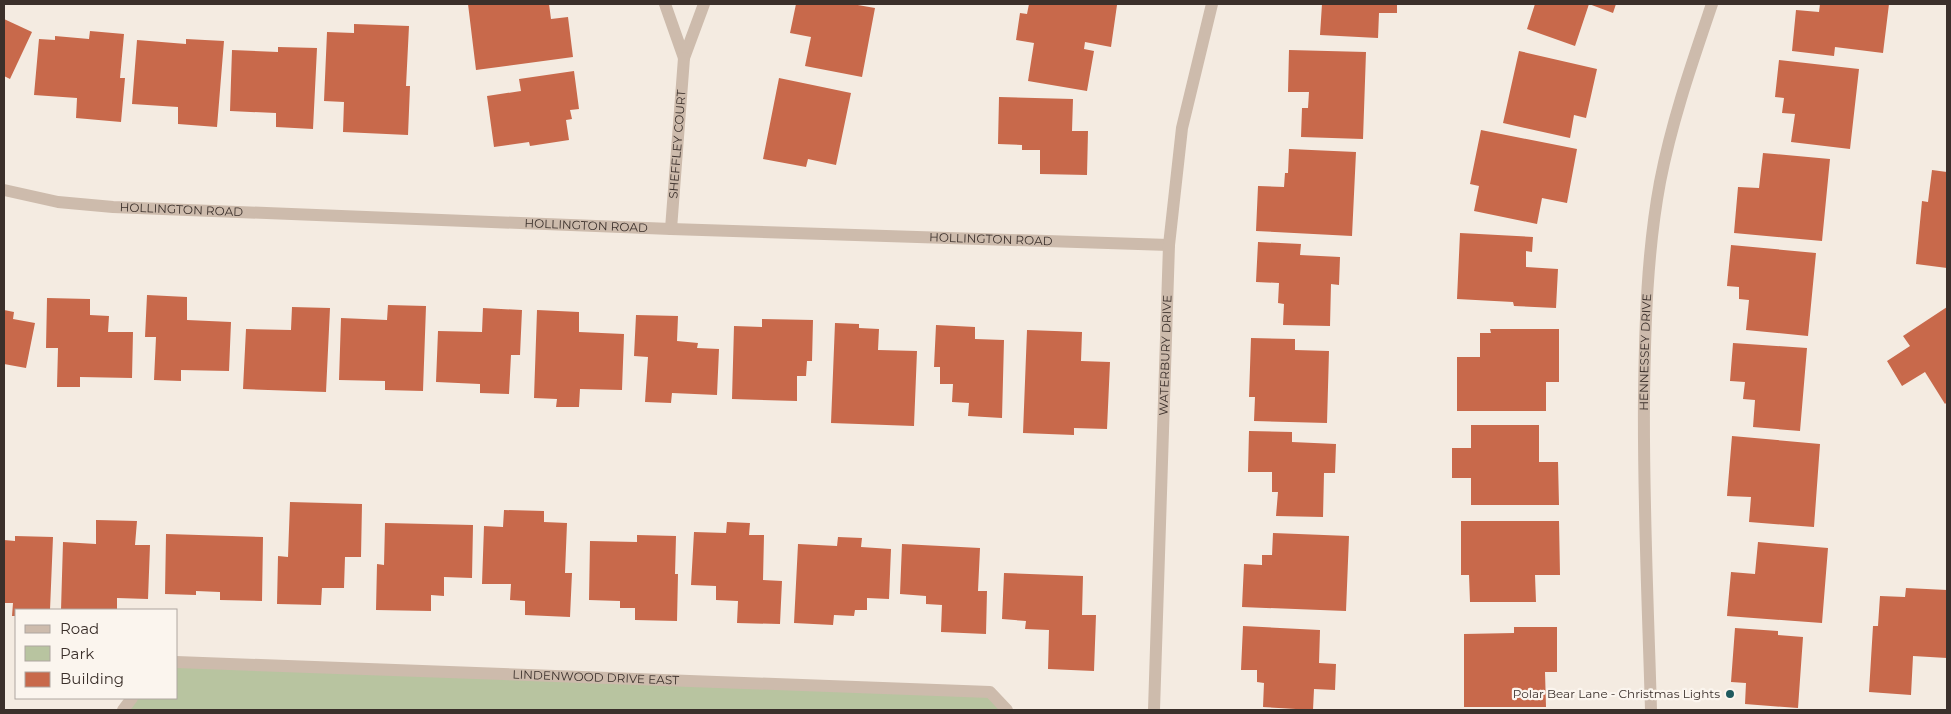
<svg xmlns="http://www.w3.org/2000/svg" width="1951" height="714" viewBox="0 0 1951 714" font-family="Montserrat,sans-serif">
<style>
.green{fill:#b8c4a0}
.building{fill:#c8694b}
.lines{fill:none;stroke-linecap:round;stroke-linejoin:round}
.street{stroke:#cdbbac;stroke-width:12}
.poi-dot{fill:#1f5a5e;stroke:#fbf5ee;stroke-width:2}
.labels{text-anchor:middle;stroke-width:4.5;stroke-linejoin:round;paint-order:stroke}
.street-label{font-size:12px;fill:#3b302b;stroke:#fbf5ee}
.poi-label{font-size:12px;fill:#3b302b;stroke:#fbf5ee;text-anchor:end}
</style>
<rect width="100%" height="100%" fill="#f4ebe1"/>
<!-- green -->
<path class="green" d="M 176,662 L 990,692 L 1007,710 L 123,710 L 132,698 L 176,698 Z"/>
<!-- building -->
<g class="building">
<path d="M 468,4 L 549,4 L 551,19 L 568,17 L 573,57 L 476,70 Z"/>
<path d="M 796,4 L 852,4 L 875,8 L 862,77 L 805,66 L 811,37 L 790,33 Z"/>
<path d="M 1029,4 L 1108,4 L 1117,5 L 1111,47 L 1085,42 L 1084,49 L 1094,51 L 1087,91 L 1028,81 L 1034,43 L 1016,40 L 1020,13 L 1027,14 Z"/>
<path d="M 1322,4 L 1397,4 L 1397,13 L 1379,13 L 1378,38 L 1320,35 Z"/>
<path d="M 1535,4 L 1616,4 L 1613,13 L 1589,4 L 1575,46 L 1527,29 Z"/>
<path d="M 1820,4 L 1889,4 L 1883,53 L 1835,47 L 1834,56 L 1792,51 L 1796,10 L 1819,12 Z"/>
<path d="M 4,19 L 32,32 L 10,79 L 4,76 Z"/>
<path d="M 354,24 L 409,26 L 406,86 L 410,86 L 408,135 L 343,132 L 344,102 L 324,101 L 327,32 L 354,33 Z"/>
<path d="M 90,31 L 124,34 L 120,78 L 125,78 L 121,122 L 76,118 L 77,98 L 34,95 L 39,39 L 55,40 L 55,36 L 89,39 Z"/>
<path d="M 186,39 L 224,41 L 217,127 L 178,124 L 178,107 L 132,104 L 137,40 L 186,44 Z"/>
<path d="M 278,47 L 317,48 L 313,129 L 276,127 L 276,113 L 230,111 L 232,50 L 278,52 Z"/>
<path d="M 1289,50 L 1366,52 L 1363,139 L 1301,137 L 1302,108 L 1308,108 L 1309,92 L 1288,92 Z"/>
<path d="M 1519,51 L 1597,69 L 1586,118 L 1574,115 L 1570,138 L 1503,123 Z"/>
<path d="M 1779,60 L 1859,69 L 1850,149 L 1791,142 L 1795,114 L 1782,113 L 1784,98 L 1775,97 Z"/>
<path d="M 574,71 L 579,109 L 570,110 L 572,119 L 566,120 L 569,140 L 530,146 L 529,142 L 494,147 L 487,96 L 521,91 L 519,79 Z"/>
<path d="M 779,78 L 851,93 L 836,165 L 808,159 L 806,167 L 763,159 Z"/>
<path d="M 999,97 L 1073,99 L 1072,131 L 1088,131 L 1087,175 L 1040,174 L 1040,150 L 1022,150 L 1022,145 L 998,144 Z"/>
<path d="M 1481,130 L 1577,149 L 1567,203 L 1542,198 L 1537,224 L 1474,211 L 1479,186 L 1470,184 Z"/>
<path d="M 1289,149 L 1356,152 L 1352,236 L 1256,231 L 1258,186 L 1284,187 L 1285,173 L 1288,173 Z"/>
<path d="M 1763,153 L 1830,159 L 1822,241 L 1734,233 L 1738,187 L 1759,188 Z"/>
<path d="M 1932,170 L 1947,172 L 1947,268 L 1916,264 L 1922,201 L 1928,202 Z"/>
<path d="M 1460,233 L 1533,237 L 1532,252 L 1526,251 L 1526,267 L 1558,269 L 1556,308 L 1514,306 L 1513,302 L 1457,299 Z"/>
<path d="M 1258,242 L 1301,244 L 1300,255 L 1340,257 L 1339,285 L 1331,284 L 1330,326 L 1283,325 L 1284,304 L 1278,303 L 1279,283 L 1256,282 Z"/>
<path d="M 1731,245 L 1816,253 L 1808,336 L 1746,330 L 1749,300 L 1739,299 L 1739,287 L 1727,286 Z"/>
<path d="M 147,295 L 187,297 L 187,320 L 231,322 L 229,371 L 181,370 L 181,381 L 154,380 L 156,337 L 145,337 Z"/>
<path d="M 47,298 L 90,299 L 90,315 L 109,316 L 108,332 L 133,332 L 132,378 L 80,377 L 80,387 L 57,387 L 58,348 L 46,348 Z"/>
<path d="M 388,305 L 426,306 L 423,391 L 385,390 L 385,381 L 339,380 L 341,318 L 387,320 Z"/>
<path d="M 292,307 L 330,308 L 326,392 L 243,389 L 246,329 L 291,330 Z"/>
<path d="M 1947,307 L 1947,402 L 1945,404 L 1925,372 L 1902,386 L 1887,361 L 1910,346 L 1903,336 Z"/>
<path d="M 483,308 L 522,310 L 520,355 L 511,355 L 509,394 L 480,393 L 480,384 L 436,382 L 438,331 L 482,332 Z"/>
<path d="M 4,310 L 14,312 L 13,319 L 35,323 L 26,368 L 4,364 Z"/>
<path d="M 537,310 L 579,312 L 579,332 L 624,334 L 622,390 L 580,389 L 579,407 L 556,407 L 557,399 L 534,398 Z"/>
<path d="M 636,315 L 678,316 L 677,341 L 698,343 L 697,348 L 719,349 L 717,395 L 672,393 L 671,403 L 645,402 L 648,357 L 634,356 Z"/>
<path d="M 762,319 L 813,320 L 812,361 L 807,361 L 806,376 L 797,376 L 797,401 L 732,399 L 734,326 L 762,327 Z"/>
<path d="M 835,323 L 859,324 L 859,328 L 879,329 L 878,350 L 917,351 L 914,426 L 831,423 Z"/>
<path d="M 936,325 L 975,327 L 975,339 L 1004,340 L 1002,418 L 968,416 L 969,403 L 952,402 L 953,384 L 940,384 L 940,367 L 934,367 Z"/>
<path d="M 1490,329 L 1559,329 L 1559,382 L 1546,382 L 1546,411 L 1457,411 L 1457,357 L 1480,357 L 1480,333 L 1491,333 Z"/>
<path d="M 1027,330 L 1082,332 L 1081,361 L 1110,362 L 1107,429 L 1074,428 L 1074,435 L 1023,433 Z"/>
<path d="M 1251,338 L 1295,339 L 1295,350 L 1329,351 L 1327,423 L 1254,421 L 1255,397 L 1249,397 Z"/>
<path d="M 1733,343 L 1807,348 L 1800,431 L 1753,427 L 1755,400 L 1743,399 L 1745,382 L 1730,381 Z"/>
<path d="M 1471,425 L 1539,425 L 1539,462 L 1558,462 L 1559,505 L 1471,505 L 1471,478 L 1452,478 L 1452,448 L 1471,448 Z"/>
<path d="M 1249,431 L 1292,432 L 1292,442 L 1336,444 L 1335,473 L 1324,473 L 1323,517 L 1276,516 L 1278,492 L 1272,492 L 1272,472 L 1248,472 Z"/>
<path d="M 1732,436 L 1820,444 L 1814,527 L 1749,522 L 1751,497 L 1727,496 Z"/>
<path d="M 290,502 L 362,504 L 361,557 L 345,557 L 344,588 L 322,588 L 321,605 L 277,604 L 278,556 L 288,557 Z"/>
<path d="M 504,510 L 544,511 L 544,522 L 567,523 L 565,573 L 572,573 L 570,617 L 525,615 L 525,601 L 510,600 L 511,584 L 482,584 L 484,526 L 503,527 Z"/>
<path d="M 96,520 L 137,521 L 135,545 L 150,545 L 148,599 L 117,598 L 117,610 L 61,610 L 63,542 L 96,544 Z"/>
<path d="M 1461,521 L 1559,521 L 1560,575 L 1535,575 L 1536,602 L 1470,602 L 1469,575 L 1461,575 Z"/>
<path d="M 727,522 L 750,523 L 749,535 L 764,535 L 763,580 L 782,581 L 780,624 L 737,623 L 738,601 L 716,600 L 716,586 L 691,585 L 694,532 L 726,533 Z"/>
<path d="M 385,523 L 473,525 L 472,578 L 444,577 L 444,596 L 431,595 L 431,611 L 376,610 L 377,564 L 384,565 Z"/>
<path d="M 1273,533 L 1349,536 L 1346,611 L 1242,607 L 1244,564 L 1262,565 L 1262,555 L 1272,555 Z"/>
<path d="M 166,534 L 263,537 L 262,601 L 220,600 L 220,592 L 196,591 L 196,595 L 165,594 Z"/>
<path d="M 637,535 L 676,536 L 675,574 L 678,574 L 677,621 L 635,620 L 635,608 L 620,608 L 620,601 L 589,600 L 590,541 L 637,542 Z"/>
<path d="M 15,536 L 53,537 L 50,610 L 16,610 L 16,616 L 12,616 L 13,603 L 4,603 L 4,540 L 15,541 Z"/>
<path d="M 838,537 L 862,538 L 861,547 L 891,549 L 889,599 L 867,598 L 867,610 L 855,610 L 854,616 L 834,615 L 833,625 L 794,623 L 798,544 L 837,546 Z"/>
<path d="M 1758,542 L 1828,548 L 1822,623 L 1727,616 L 1731,572 L 1755,574 Z"/>
<path d="M 902,544 L 980,548 L 978,591 L 987,591 L 986,634 L 941,632 L 942,605 L 926,604 L 926,596 L 900,594 Z"/>
<path d="M 1004,573 L 1083,576 L 1082,615 L 1096,615 L 1094,671 L 1048,669 L 1049,630 L 1025,629 L 1026,621 L 1002,619 Z"/>
<path d="M 1906,588 L 1947,590 L 1947,658 L 1913,656 L 1911,695 L 1869,692 L 1873,626 L 1878,626 L 1880,596 L 1905,597 Z"/>
<path d="M 1243,626 L 1320,630 L 1319,663 L 1336,664 L 1335,690 L 1314,689 L 1313,710 L 1263,707 L 1264,683 L 1257,682 L 1257,670 L 1241,670 Z"/>
<path d="M 1514,627 L 1557,627 L 1557,672 L 1545,672 L 1546,707 L 1464,707 L 1464,634 L 1514,633 Z"/>
<path d="M 1735,628 L 1778,631 L 1778,635 L 1803,637 L 1798,708 L 1745,704 L 1746,683 L 1731,682 Z"/>
</g>
<g class="lines">
<!-- street -->
<g class="street">
<path d="M 665,4 L 684,58 L 704,4"/>
<path id="s1" d="M 4,190 L 58,202 L 113,207 L 671,229 L 1169,245"/>
<path id="s2" d="M 671,229 L 684,58"/>
<path id="s3" d="M 176,662 L 990,692 L 1007,710"/>
<path d="M 123,710 L 132,698"/>
<path id="s4" d="M 1154,710 L 1169,245 L 1182,128 L 1212,4"/>
<path id="s5" d="M 1651,710 C 1648,606 1643,501 1644,396 C 1645,325 1647,252 1660,182 C 1672,120 1692,63 1712,4"/>
</g>
</g>
<!-- markers -->
<circle class="poi-dot" cx="1730" cy="694" r="5"/>
<g class="labels">
<!-- street labels -->
<g class="street-label">
<text dy="4" stroke="none"><textPath href="#s2" startOffset="85">SHEFFLEY COURT</textPath></text>
<text dy="4" stroke="none"><textPath href="#s1" startOffset="179">HOLLINGTON ROAD</textPath></text>
<text dy="4" stroke="none"><textPath href="#s1" startOffset="584">HOLLINGTON ROAD</textPath></text>
<text dy="4" stroke="none"><textPath href="#s1" startOffset="989">HOLLINGTON ROAD</textPath></text>
<text dy="4" stroke="none"><textPath href="#s5" startOffset="358">HENNESSEY DRIVE</textPath></text>
<text dy="4" stroke="none"><textPath href="#s4" startOffset="355">WATERBURY DRIVE</textPath></text>
<text dy="4" stroke="none"><textPath href="#s3" startOffset="420">LINDENWOOD DRIVE EAST</textPath></text>
</g>
<!-- poi labels -->
<g class="poi-label">
<text x="1720" y="698">Polar Bear Lane - Christmas Lights</text>
</g>
</g>
<!-- border -->
<rect width="1951" height="714" fill="none" stroke="#3b302b" stroke-width="10"/>
<!-- legend -->
<rect x="15" y="609" width="162" height="90" fill="#fbf5ee" stroke="#aea6a0"/>
<rect x="25" y="625" width="25" height="8" fill="#cdbbac" stroke="#aea6a0"/>
<text x="60" y="634" font-size="15" fill="#3b302b">Road</text>
<rect x="25" y="646" width="25" height="15" fill="#b8c4a0" stroke="#aea6a0"/>
<text x="60" y="659" font-size="15" fill="#3b302b">Park</text>
<rect x="25" y="672" width="25" height="15" fill="#c8694b" stroke="#aea6a0"/>
<text x="60" y="684" font-size="15" fill="#3b302b">Building</text>
</svg>
